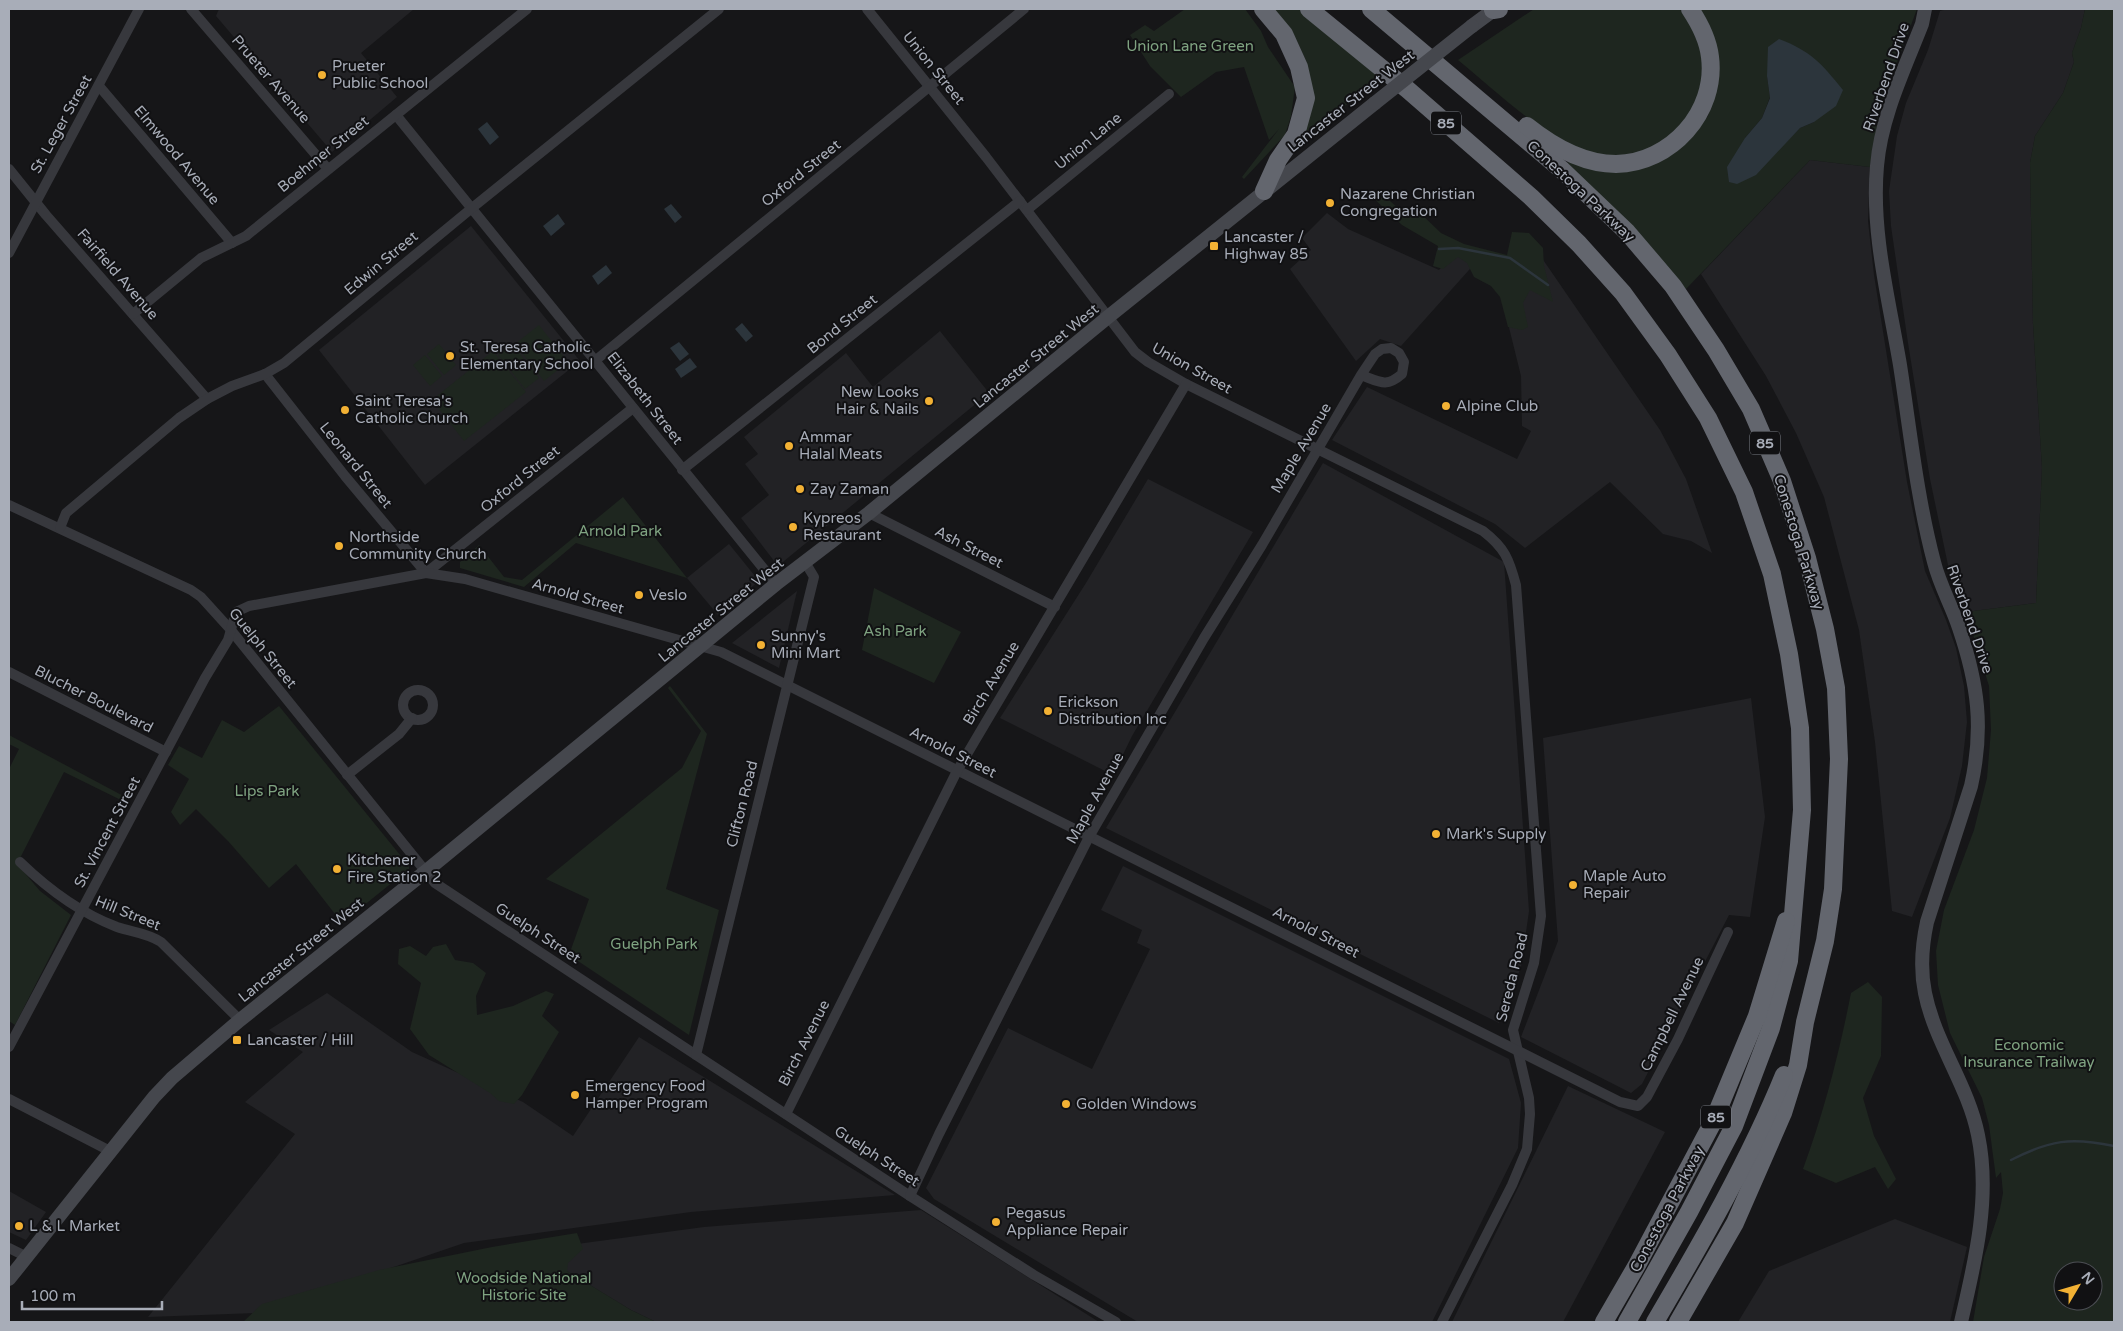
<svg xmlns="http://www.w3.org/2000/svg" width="2123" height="1331" viewBox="0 0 2123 1331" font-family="'Varela Round',sans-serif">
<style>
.built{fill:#222225}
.green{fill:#1e261f;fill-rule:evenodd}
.water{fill:#2c353c}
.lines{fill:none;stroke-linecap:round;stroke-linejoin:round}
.stream{stroke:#2c353c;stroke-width:2.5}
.street{stroke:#37383d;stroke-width:10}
.secondary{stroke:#45474d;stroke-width:14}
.highway{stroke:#63666e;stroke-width:18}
.secondary-bridge{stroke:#45474d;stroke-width:14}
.poi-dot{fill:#f2b134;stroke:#111113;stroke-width:2}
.labels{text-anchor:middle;stroke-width:4;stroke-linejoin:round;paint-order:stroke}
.shield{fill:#111113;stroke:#7b7e86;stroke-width:1}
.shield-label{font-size:14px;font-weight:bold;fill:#a8adb8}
.park-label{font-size:15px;fill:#7fa381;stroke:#111113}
.poi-label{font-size:15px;fill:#a8adb8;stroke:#111113;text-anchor:start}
.street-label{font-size:15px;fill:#a8adb8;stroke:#111113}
</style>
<rect width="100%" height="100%" fill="#161618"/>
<!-- built -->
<g class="built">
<path d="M 219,9 L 414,9 L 361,53 L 397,97 L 332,152 L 216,16 Z"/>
<path d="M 1947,9 L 2085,9 L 2081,28 L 2072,53 L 2074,62 L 2063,93 L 2035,136 L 2030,163 L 2033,324 L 2042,468 L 2036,603 L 1966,612 L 1948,565 L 1930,479 L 1908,343 L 1891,226 L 1889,191 L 1897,136 L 1906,103 L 1928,50 L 1940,11 Z"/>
<path d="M 1810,160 L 1870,167 L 1868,221 L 1874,275 L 1907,482 L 1925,571 L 1946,620 L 1956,648 L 1964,686 L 1967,722 L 1962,766 L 1950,818 L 1912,917 L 1892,911 L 1875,742 L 1859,630 L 1824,497 L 1796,433 L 1766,376 L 1701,274 Z"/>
<path d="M 1327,213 L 1348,229 L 1439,270 L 1459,250 L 1477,261 L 1401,346 L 1380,339 L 1356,361 L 1290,269 L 1311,250 L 1302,238 Z"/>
<path d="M 471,226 L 580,361 L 425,485 L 319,350 Z"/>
<path d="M 1535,248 L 1660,430 L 1686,479 L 1712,553 L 1691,541 L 1663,534 L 1610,482 L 1525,548 L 1495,524 L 1332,440 L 1367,387 L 1517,459 L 1531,431 L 1522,426 L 1521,376 L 1498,283 Z"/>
<path d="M 940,331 L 989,393 L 778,566 L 741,518 L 769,495 L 745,464 L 758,454 L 744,437 L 846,353 L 873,387 Z"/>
<path d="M 1323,463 L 1504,562 L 1529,911 L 1521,967 L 1499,1023 L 1106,828 Z"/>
<path d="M 1148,479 L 1253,532 L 1132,736 L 1113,775 L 1000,718 L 1086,583 Z"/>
<path d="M 729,544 L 759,581 L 718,615 L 687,578 Z"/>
<path d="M 797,591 L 779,668 L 732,643 Z"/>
<path d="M 1751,698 L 1765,817 L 1750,917 L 1729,915 L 1642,1084 L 1631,1093 L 1521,1037 L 1558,941 L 1543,738 Z"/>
<path d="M 1123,866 L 1509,1059 L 1521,1103 L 1518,1148 L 1432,1322 L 1138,1322 L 934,1199 L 926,1188 L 1008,1028 L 1092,1069 L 1150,949 L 1137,943 L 1142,930 L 1101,910 Z"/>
<path d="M 327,993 L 412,1052 L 523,1102 L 573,1136 L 639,1037 L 895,1195 L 691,1212 L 464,1243 L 259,1313 L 148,1317 L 295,1134 L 245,1102 L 303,1052 L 269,1030 Z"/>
<path d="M 1568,1086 L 1665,1132 L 1563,1322 L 1452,1322 Z"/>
<path d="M 9,1191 L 46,1212 L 26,1240 L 9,1232 Z"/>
<path d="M 921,1210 L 1099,1322 L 656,1322 L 631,1310 L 532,1250 L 704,1227 Z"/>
<path d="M 1895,1219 L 1967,1247 L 1950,1322 L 1738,1322 L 1769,1271 Z"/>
</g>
<!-- green -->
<g class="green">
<path d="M 1185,9 L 1245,9 L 1261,31 L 1268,47 L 1295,87 L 1291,116 L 1285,135 L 1244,179 L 1242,177 L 1279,129 L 1269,140 L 1244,67 L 1216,72 L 1181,97 L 1150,66 L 1130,35 L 1145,25 L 1154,31 Z"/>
<path d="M 1272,9 L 1299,9 L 1381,77 L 1300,142 L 1307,63 L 1297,41 Z"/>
<path d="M 1534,9 L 1680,9 C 1688,19 1696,29 1699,41 C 1710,78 1694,125 1661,144 C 1655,147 1648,149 1643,151 C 1629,156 1610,159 1595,155 C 1548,142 1496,91 1458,60 Z"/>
<path d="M 1699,9 L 1917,9 L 1880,108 L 1870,167 L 1810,160 L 1686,289 L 1567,163 L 1572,160 L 1657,161 L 1689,140 L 1708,116 L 1717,84 ZM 1767,76 L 1814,122 L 1800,128 L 1781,147 L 1745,138 L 1762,118 L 1770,97 Z"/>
<path d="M 2085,9 L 2114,9 L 2114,1322 L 1973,1322 L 1984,1257 L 2000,1209 L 2003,1193 L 2001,1172 L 1996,1178 L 1989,1125 L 1982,1098 L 1950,1033 L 1938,985 L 1936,951 L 1944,910 L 1974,830 L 1987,778 L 1991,730 L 1989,686 L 1966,612 L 2036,603 L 2042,468 L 2033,324 L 2030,163 L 2035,136 L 2063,93 L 2074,62 L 2072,53 L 2081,28 ZM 2063,1271 L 2093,1271 L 2093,1301 L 2063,1301 Z"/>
<path d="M 1369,194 L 1382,194 L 1398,208 L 1417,210 L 1441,233 L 1464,244 L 1507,255 L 1512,232 L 1529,233 L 1543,248 L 1544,266 L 1553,302 L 1530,290 L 1523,303 L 1528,327 L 1522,330 L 1508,327 L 1500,297 L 1491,286 L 1474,277 L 1467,263 L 1458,257 L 1443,269 L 1433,266 L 1438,246 L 1402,225 Z"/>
<path d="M 539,325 L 568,362 L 544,381 L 515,344 Z"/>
<path d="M 439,344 L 456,365 L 444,375 L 427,354 Z"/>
<path d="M 512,344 L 539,378 L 525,389 L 498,355 Z"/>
<path d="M 493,351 L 526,392 L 464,441 L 432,400 Z"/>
<path d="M 425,355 L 442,376 L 430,386 L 413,365 Z"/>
<path d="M 623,497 L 687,578 L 576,543 L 524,587 L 460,568 L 460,562 L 479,545 L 504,577 L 522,580 Z"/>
<path d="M 874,588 L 961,632 L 934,683 L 862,650 Z"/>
<path d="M 670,686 L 707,734 L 666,889 L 719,910 L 689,1035 L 569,955 L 589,899 L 546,879 L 682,768 L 701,731 L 668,688 Z"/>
<path d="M 279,706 L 409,866 L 409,869 L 342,923 L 296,864 L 269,888 L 228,841 L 196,809 L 180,825 L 171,812 L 189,779 L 168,765 L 179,746 L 202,758 L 222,720 L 244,732 Z"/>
<path d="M 9,735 L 129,799 L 127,803 L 64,772 L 17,864 L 40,891 L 71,915 L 15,1025 L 9,1021 L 9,769 L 19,749 L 9,744 Z"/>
<path d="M 446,944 L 455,960 L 473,963 L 486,973 L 476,996 L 477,1015 L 513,1006 L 546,991 L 554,994 L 542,1016 L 559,1032 L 522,1095 L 514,1104 L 499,1101 L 490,1093 L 429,1055 L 410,1029 L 421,983 L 398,964 L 399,949 L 410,946 L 426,956 L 433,947 Z"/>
<path d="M 1868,982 L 1882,997 L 1881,1056 L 1863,1098 L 1874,1136 L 1896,1179 L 1888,1189 L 1875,1167 L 1836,1183 L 1803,1169 C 1824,1112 1839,1054 1851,993 Z"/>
<path d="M 577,1233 L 583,1249 L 568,1263 L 567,1271 L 631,1310 L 656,1322 L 243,1322 L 262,1304 L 379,1270 L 492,1247 Z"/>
</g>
<!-- water -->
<g class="water">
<path d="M 1779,39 C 1811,51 1822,64 1843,90 L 1836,106 L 1814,122 L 1800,128 L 1756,175 L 1737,184 L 1729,182 L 1727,167 L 1745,138 L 1762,118 L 1770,98 L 1767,76 L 1768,47 Z"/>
<path d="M 487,122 L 499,137 L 490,145 L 478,129 Z"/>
<path d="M 671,204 L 682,217 L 675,223 L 664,209 Z"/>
<path d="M 558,214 L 565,224 L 551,236 L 543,226 Z"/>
<path d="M 606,265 L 612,273 L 598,285 L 592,276 Z"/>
<path d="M 742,323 L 753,336 L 746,342 L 735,329 Z"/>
<path d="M 679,342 L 689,354 L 680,361 L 670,348 Z"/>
<path d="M 690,358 L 697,367 L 681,378 L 675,369 Z"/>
</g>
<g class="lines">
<!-- stream -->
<g class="stream">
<path d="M 1439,249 L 1458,248 L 1510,258 L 1548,285"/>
<path d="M 2011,1160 C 2050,1140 2071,1137 2114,1146"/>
</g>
<!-- street -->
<g class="street">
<path d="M 191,9 L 328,169"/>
<path d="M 867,9 L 986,157 L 1135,352 L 1148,362 L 1186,384 L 1483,531 C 1505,548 1509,559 1516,585 L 1541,916 L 1534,963 L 1513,1030 L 1529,1098 L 1530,1114 L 1527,1149 L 1512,1185 L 1442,1322"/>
<path d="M 99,86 L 232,243"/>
<path d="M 396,115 L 776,584"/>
<path d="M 9,169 L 46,215 L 207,399"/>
<path d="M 1027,210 L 1169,94"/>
<path d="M 9,253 L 139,9"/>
<path d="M 133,314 L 201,258 L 246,236 L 527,9"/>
<path d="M 596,360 L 1024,9"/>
<path d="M 265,374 L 345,476 L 426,573 L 633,408"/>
<path d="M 682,470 L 1020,201"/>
<path d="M 9,505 L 191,590 L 201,597 L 230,629 L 435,883 L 910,1196 L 1034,1275 L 1116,1322"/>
<path d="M 869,513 L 1055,607"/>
<path d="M 60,528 L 66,513 L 179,418 L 207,399 L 232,386 L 265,374 L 284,363 L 472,208 L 719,9"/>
<path d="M 9,672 L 166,752"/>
<circle cx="418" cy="705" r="15"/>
<path d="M 347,775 L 399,734 L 412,718"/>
<path d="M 20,862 C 48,889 80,913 117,927 C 132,932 148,933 161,942 L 240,1020"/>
<path d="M 9,1047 L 205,678 L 228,640 L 236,612 L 249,606 L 426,573 L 465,579 L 721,652 L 1620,1102 L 1638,1106 L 1647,1097 L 1678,1039 L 1728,932"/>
<path d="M 696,1055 L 814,577 L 805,562"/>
<path d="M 9,1099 L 110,1151"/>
<path d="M 786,1114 L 957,771 L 1186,384"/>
<path d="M 910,1196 L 939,1134 L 1089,837 L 1204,638 L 1262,545 L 1361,375 L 1375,354 L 1382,349 L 1391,348 L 1399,353 L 1404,362 L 1402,374 C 1386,388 1380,382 1361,375"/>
<path d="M 9,1248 L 27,1257"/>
</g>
<!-- secondary -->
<g class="secondary">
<path d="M 1925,9 L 1922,24 C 1904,70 1881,117 1877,166 C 1871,232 1889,300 1900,365 C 1910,430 1917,498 1934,562 C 1940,586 1952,606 1959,628 C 1978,684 1984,728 1971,786 L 1927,922 C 1922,945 1920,969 1925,993 C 1935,1043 1968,1085 1978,1135 C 1991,1197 1975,1262 1961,1322"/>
<path d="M 1472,26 L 1495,9"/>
<path d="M 9,1279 L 154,1097 L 172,1078 L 240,1020 L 425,872 L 776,584 L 869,513 L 1108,317 L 1375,103"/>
</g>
<!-- highway -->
<g class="highway">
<path d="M 1263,9 L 1284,34 L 1299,67 L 1306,98 L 1296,134 L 1278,160 L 1264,191"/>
<path d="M 1309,9 L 1407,89 L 1531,197 L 1579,244 L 1623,293 L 1668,355 L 1708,418 L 1744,492 L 1772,574 L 1789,654 L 1800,728 L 1802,810 L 1789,961 L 1771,1028 L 1734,1126 L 1689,1212 L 1627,1322"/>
<path d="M 1371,9 L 1562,170 L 1627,232 L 1673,286 L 1716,350 L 1751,409 L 1782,481 L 1807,558 L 1825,629 L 1836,688 L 1839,759 L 1833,889 L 1825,941 L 1805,1022 L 1798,1065 L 1783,1113 L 1735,1223 L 1678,1322"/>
<path d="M 1493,10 L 1499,9"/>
<path d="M 1527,126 C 1552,146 1583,164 1616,164 C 1671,163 1717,112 1710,57 C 1708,39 1700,24 1690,9"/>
<path d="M 1604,1322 L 1637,1265 L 1713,1122 L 1757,1016 L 1786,921"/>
<path d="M 1655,1322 C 1702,1242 1749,1161 1784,1075"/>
</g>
<!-- secondary-bridge -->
<path class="secondary-bridge" d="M 1375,103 L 1472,26"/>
</g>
<!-- markers -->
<g class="poi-dot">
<circle cx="322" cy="75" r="5"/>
<circle cx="1330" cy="203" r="5"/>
<rect x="1209" y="241" width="10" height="10" rx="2.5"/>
<circle cx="450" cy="356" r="5"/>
<circle cx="929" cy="401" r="5"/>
<circle cx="1446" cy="406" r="5"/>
<circle cx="345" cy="410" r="5"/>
<circle cx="789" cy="446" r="5"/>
<circle cx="800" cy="489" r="5"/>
<circle cx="793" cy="527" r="5"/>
<circle cx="339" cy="546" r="5"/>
<circle cx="639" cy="595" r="5"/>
<circle cx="761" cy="645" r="5"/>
<circle cx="1048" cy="711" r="5"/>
<circle cx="1436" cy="834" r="5"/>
<circle cx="337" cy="869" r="5"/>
<circle cx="1573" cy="885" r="5"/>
<rect x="232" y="1035" width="10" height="10" rx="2.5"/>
<circle cx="575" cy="1095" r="5"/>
<circle cx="1066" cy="1104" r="5"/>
<circle cx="996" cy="1222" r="5"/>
<circle cx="19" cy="1226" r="5"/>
</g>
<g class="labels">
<!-- shield labels -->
<g class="shield">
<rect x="1431" y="111.5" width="30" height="23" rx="4"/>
<rect x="1750" y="431.5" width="30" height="23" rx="4"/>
<rect x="1701" y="1105.5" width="30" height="23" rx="4"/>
</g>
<g class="shield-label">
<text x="1446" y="128">85</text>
<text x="1765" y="448">85</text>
<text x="1716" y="1122">85</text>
</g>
<!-- park labels -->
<g class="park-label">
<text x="1190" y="51">Union Lane Green</text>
<text x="620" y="536">Arnold Park</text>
<text x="895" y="636">Ash Park</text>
<text x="267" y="796">Lips Park</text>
<text x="654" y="949">Guelph Park</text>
<text x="2029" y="1050">Economic<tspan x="2029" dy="17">Insurance Trailway</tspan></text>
<text x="524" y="1283">Woodside National<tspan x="524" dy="17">Historic Site</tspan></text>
</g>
<!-- poi labels -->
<g class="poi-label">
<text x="332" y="71">Prueter<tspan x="332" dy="17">Public School</tspan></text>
<text x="1340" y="199">Nazarene Christian<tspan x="1340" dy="17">Congregation</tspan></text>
<text x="1224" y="242">Lancaster /<tspan x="1224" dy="17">Highway 85</tspan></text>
<text x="460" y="352">St. Teresa Catholic<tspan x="460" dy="17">Elementary School</tspan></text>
<text x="919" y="397" text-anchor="end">New Looks<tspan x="919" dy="17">Hair &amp; Nails</tspan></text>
<text x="355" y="406">Saint Teresa's<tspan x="355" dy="17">Catholic Church</tspan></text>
<text x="1456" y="411">Alpine Club</text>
<text x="799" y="442">Ammar<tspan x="799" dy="17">Halal Meats</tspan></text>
<text x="810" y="494">Zay Zaman</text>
<text x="803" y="523">Kypreos<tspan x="803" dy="17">Restaurant</tspan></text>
<text x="349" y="542">Northside<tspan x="349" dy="17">Community Church</tspan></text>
<text x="649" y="600">Veslo</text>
<text x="771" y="641">Sunny's<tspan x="771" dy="17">Mini Mart</tspan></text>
<text x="1058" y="707">Erickson<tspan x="1058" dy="17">Distribution Inc</tspan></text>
<text x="1446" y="839">Mark's Supply</text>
<text x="347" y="865">Kitchener<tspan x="347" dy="17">Fire Station 2</tspan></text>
<text x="1583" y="881">Maple Auto<tspan x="1583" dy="17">Repair</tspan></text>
<text x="247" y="1045">Lancaster / Hill</text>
<text x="585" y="1091">Emergency Food<tspan x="585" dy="17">Hamper Program</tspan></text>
<text x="1076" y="1109">Golden Windows</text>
<text x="1006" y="1218">Pegasus<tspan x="1006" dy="17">Appliance Repair</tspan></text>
<text x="29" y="1231">L &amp; L Market</text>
</g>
<!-- street labels -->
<g class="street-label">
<text transform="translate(934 68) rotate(51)" y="5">Union Street</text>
<text transform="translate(1886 77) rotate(-71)" y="5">Riverbend Drive</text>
<text transform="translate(271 79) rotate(49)" y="5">Prueter Avenue</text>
<text transform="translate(1351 101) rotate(-38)" y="5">Lancaster Street West</text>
<text transform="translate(61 124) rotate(-61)" y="5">St. Leger Street</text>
<text transform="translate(1088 141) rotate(-39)" y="5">Union Lane</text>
<text transform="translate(323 154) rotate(-39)" y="5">Boehmer Street</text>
<text transform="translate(177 155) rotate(50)" y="5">Elmwood Avenue</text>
<text transform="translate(801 173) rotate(-39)" y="5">Oxford Street</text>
<text transform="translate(1581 191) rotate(43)" y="5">Conestoga Parkway</text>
<text transform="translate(381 263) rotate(-40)" y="5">Edwin Street</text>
<text transform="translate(118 274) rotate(49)" y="5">Fairfield Avenue</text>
<text transform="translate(842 324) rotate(-39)" y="5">Bond Street</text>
<text transform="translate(1036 356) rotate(-39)" y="5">Lancaster Street West</text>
<text transform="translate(1192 368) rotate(29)" y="5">Union Street</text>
<text transform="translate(645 398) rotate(52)" y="5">Elizabeth Street</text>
<text transform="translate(1301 448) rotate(-59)" y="5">Maple Avenue</text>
<text transform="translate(356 465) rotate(51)" y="5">Leonard Street</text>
<text transform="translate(520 479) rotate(-39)" y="5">Oxford Street</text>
<text transform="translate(1799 542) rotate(73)" y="5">Conestoga Parkway</text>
<text transform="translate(969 547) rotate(27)" y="5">Ash Street</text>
<text transform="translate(578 596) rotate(16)" y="5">Arnold Street</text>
<text transform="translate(721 610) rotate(-39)" y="5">Lancaster Street West</text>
<text transform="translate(1970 619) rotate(71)" y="5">Riverbend Drive</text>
<text transform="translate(263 648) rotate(51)" y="5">Guelph Street</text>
<text transform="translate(991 683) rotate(-59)" y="5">Birch Avenue</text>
<text transform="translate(94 699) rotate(27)" y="5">Blucher Boulevard</text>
<text transform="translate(953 752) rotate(27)" y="5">Arnold Street</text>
<text transform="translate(1095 798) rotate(-61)" y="5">Maple Avenue</text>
<text transform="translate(742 804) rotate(-76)" y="5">Clifton Road</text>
<text transform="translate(107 832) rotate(-62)" y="5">St. Vincent Street</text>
<text transform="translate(128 913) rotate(22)" y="5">Hill Street</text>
<text transform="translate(1316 932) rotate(27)" y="5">Arnold Street</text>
<text transform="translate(538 933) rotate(33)" y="5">Guelph Street</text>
<text transform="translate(301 950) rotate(-39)" y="5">Lancaster Street West</text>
<text transform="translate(1512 977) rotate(-76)" y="5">Sereda Road</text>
<text transform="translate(1672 1014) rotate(-64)" y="5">Campbell Avenue</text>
<text transform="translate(804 1043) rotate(-63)" y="5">Birch Avenue</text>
<text transform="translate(877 1156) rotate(33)" y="5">Guelph Street</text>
<text transform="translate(1667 1209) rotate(-62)" y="5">Conestoga Parkway</text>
</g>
</g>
<!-- border -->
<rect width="2123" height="1331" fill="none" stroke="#a8adb8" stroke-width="20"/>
<!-- north arrow -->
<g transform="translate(2078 1286) rotate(52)"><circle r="24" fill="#111113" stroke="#4d4f55"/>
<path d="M0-4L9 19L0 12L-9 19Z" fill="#f2b134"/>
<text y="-8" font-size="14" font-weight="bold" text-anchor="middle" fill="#a8adb8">N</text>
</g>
<!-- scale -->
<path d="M22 1301v8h140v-8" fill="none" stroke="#a8adb8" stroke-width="2.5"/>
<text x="30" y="1301" font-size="15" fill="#a8adb8" stroke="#111113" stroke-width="4" paint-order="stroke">100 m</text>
</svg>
